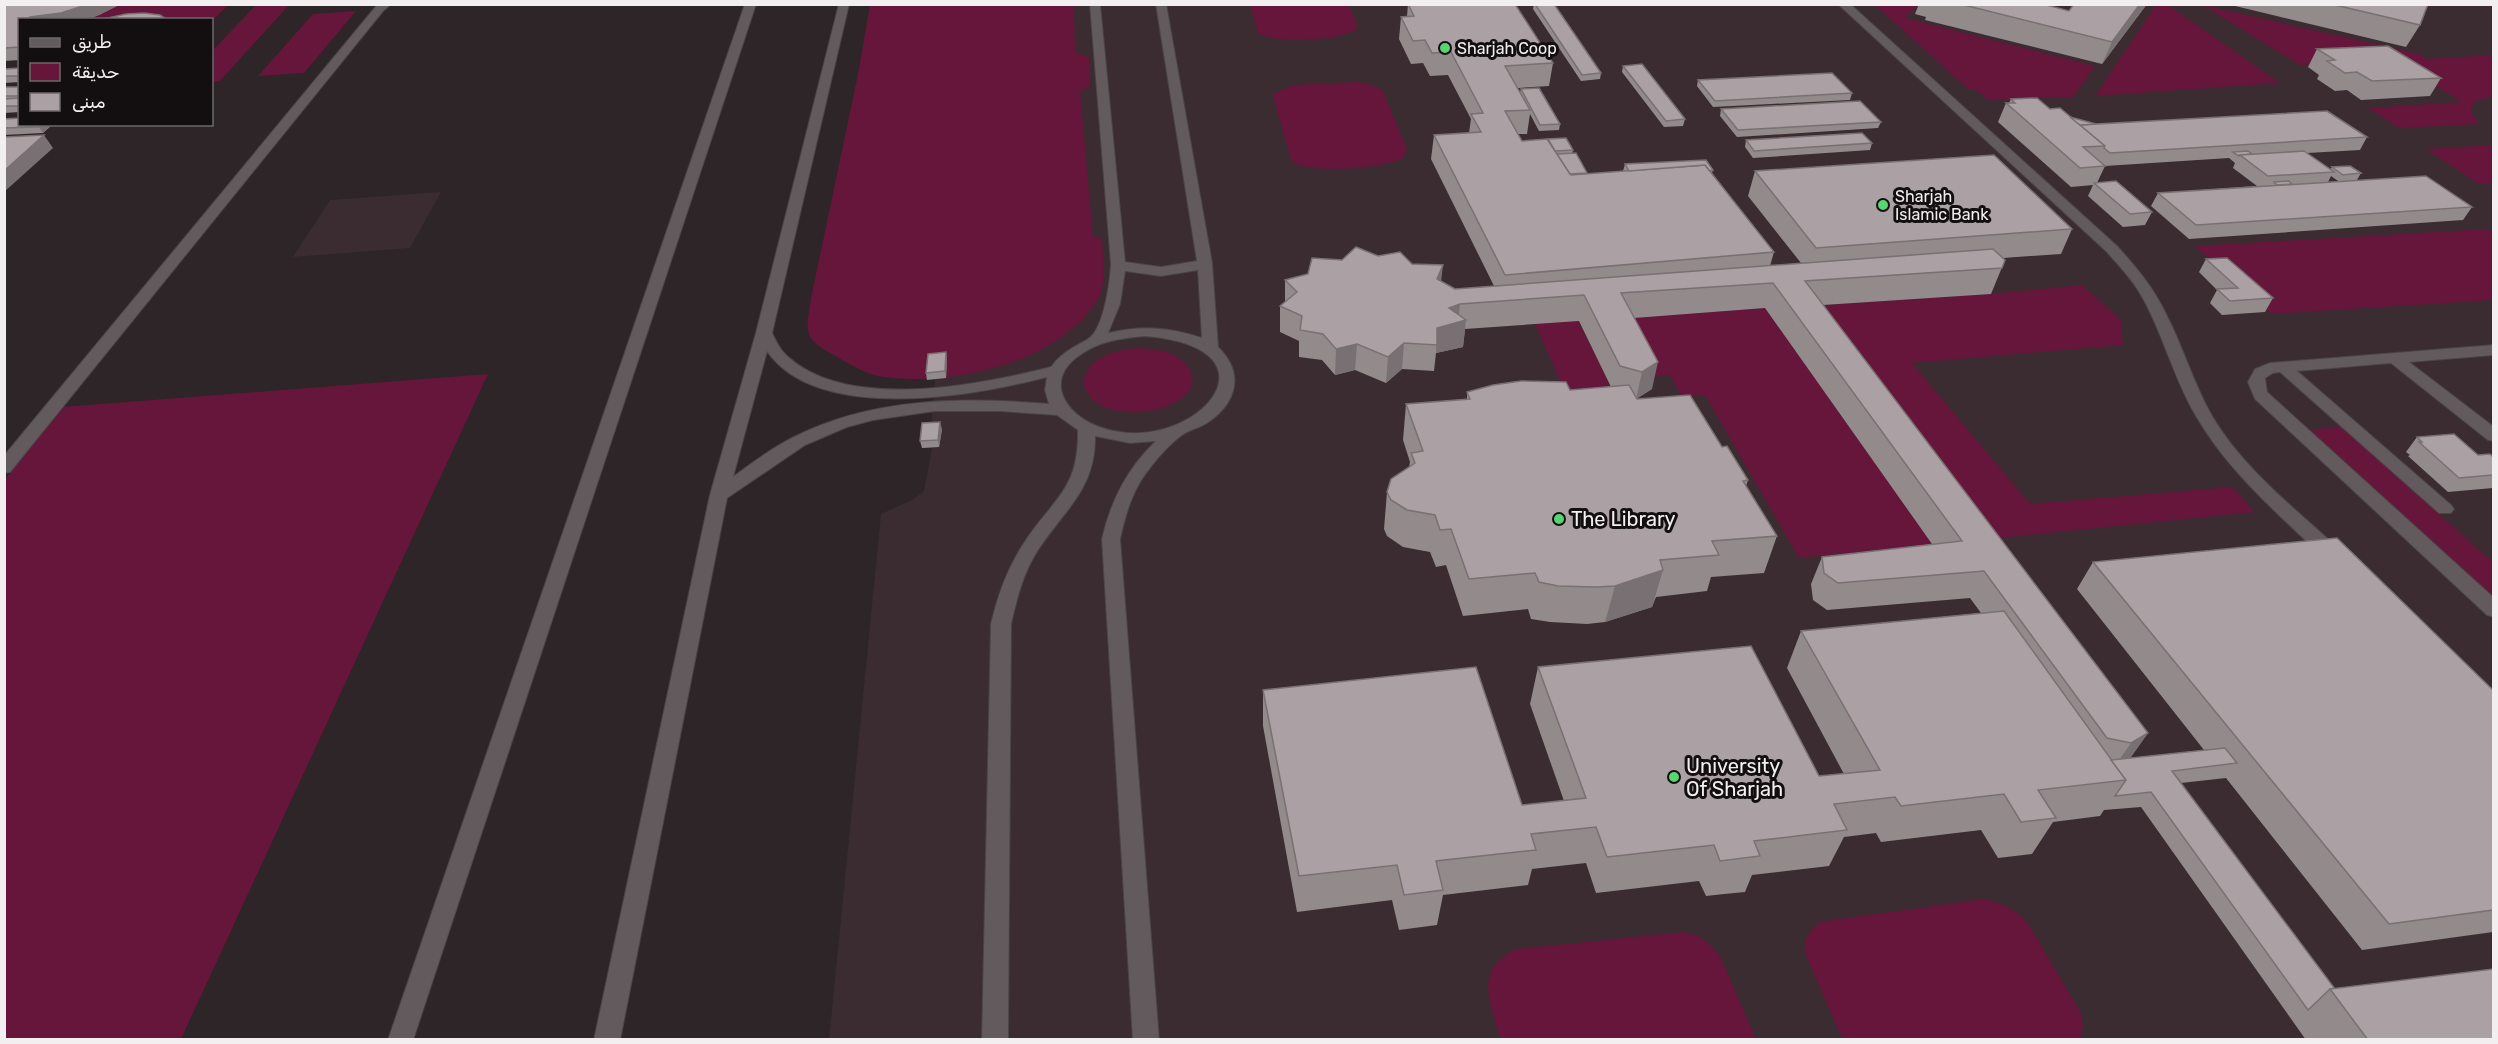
<svg xmlns="http://www.w3.org/2000/svg" width="2498" height="1044" viewBox="0 0 2498 1044" font-family="Rubik,Cairo,sans-serif">
<style>
.built{fill:#3a2c31}
.green{fill:#66163a}
.lines{fill:none;stroke-linecap:round;stroke-linejoin:round}
.minor-casing{stroke:#4a4446;stroke-width:2}
.minor{fill:#635a5d;fill-rule:evenodd}
.wall{fill:#938a8c;fill-rule:evenodd}
.shaded-wall{fill:#787072}
.building{fill:#aba0a3;stroke:#787072;stroke-width:1.5}
.poi-dot{fill:#57d570;stroke:#130f10;stroke-width:2}
.labels{text-anchor:middle;stroke-width:6;stroke-linejoin:round;paint-order:stroke}
.far-poi-label{font-size:16px;fill:#f3eeef;stroke:#130f10;text-anchor:start}
.poi-label{font-size:20px;fill:#f3eeef;stroke:#130f10;text-anchor:start}
</style>
<rect width="100%" height="100%" fill="#2d2527"/>
<!-- built -->
<g class="built">
<path d="M 933,5 L 2493,5 L 2493,1039 L 829,1040 L 881,514 L 912,500 L 924,491 L 932,448 L 922,448 L 924,430 L 931,429 L 935,380 Z"/>
<path d="M 441,192 L 410,248 L 293,257 L 330,200 Z"/>
</g>
<!-- green -->
<g class="green">
<path d="M 119,5 L 134,4 L 228,5 L 212,21 L 87,20 Z"/>
<path d="M 256,5 L 289,5 L 220,81 L 212,82 L 212,51 Z"/>
<path d="M 870,5 L 1074,5 L 1075,52 L 1089,57 L 1090,86 L 1080,92 L 1093,237 L 1102,238 C 1103,254 1106,284 1099,297 C 1061,364 948,388 878,376 C 864,373 849,364 837,357 C 829,352 816,346 811,338 C 804,327 810,310 811,298 L 858,74 Z"/>
<path d="M 1250,5 L 1349,5 L 1358,28 C 1345,41 1273,44 1258,33 Z"/>
<path d="M 1875,5 L 1918,5 L 1905,18 L 2095,66 L 2073,97 L 1988,100 L 1976,90 L 1969,90 Z"/>
<path d="M 2156,5 L 2168,5 L 2280,83 L 2095,96 Z"/>
<path d="M 2202,5 L 2420,54 L 2427,59 L 2493,55 L 2493,96 L 2476,101 L 2471,106 L 2472,113 L 2479,124 L 2399,128 L 2368,108 L 2462,102 L 2394,61 L 2300,65 Z"/>
<path d="M 356,11 L 304,73 L 258,76 L 313,14 Z"/>
<path d="M 1357,82 L 1372,85 L 1383,91 L 1407,149 L 1403,158 C 1384,169 1313,173 1294,163 L 1291,160 L 1273,96 L 1275,93 L 1293,85 Z"/>
<path d="M 2493,145 L 2493,183 L 2479,184 L 2426,149 Z"/>
<path d="M 2487,229 L 2493,233 L 2493,300 L 2271,314 L 2195,246 Z"/>
<path d="M 2082,285 L 2121,320 L 2123,345 L 1912,363 L 2030,504 L 2232,487 L 2255,512 L 1968,541 L 1797,307 L 1991,294 Z"/>
<path d="M 1765,308 L 1932,544 L 1799,558 L 1705,395 L 1682,397 L 1670,375 L 1646,377 L 1615,319 Z"/>
<path d="M 1579,321 L 1610,386 L 1564,389 L 1535,324 Z"/>
<path d="M 1137,348 C 1156,349 1180,351 1190,370 C 1209,409 1111,429 1089,395 C 1084,388 1082,381 1086,373 C 1096,354 1118,350 1137,348 Z"/>
<path d="M 488,374 L 181,1039 L 5,1039 L 4,481 L 62,407 Z"/>
<path d="M 2340,426 L 2493,562 L 2493,596 L 2310,430 Z"/>
<path d="M 1984,899 C 2003,903 2017,910 2029,925 L 2081,1013 L 2083,1026 L 2080,1039 L 1846,1040 L 1840,1034 L 1805,953 C 1803,939 1809,932 1819,922 Z"/>
<path d="M 1684,932 C 1701,935 1712,944 1721,958 L 1756,1039 L 1500,1039 C 1491,1002 1472,971 1516,949 Z"/>
</g>
<g class="lines">
<defs>
<g id="minor">
<path d="M 378,4 L 391,4 L 383,11 L 10,472 L 4,473 L 4,456 Z"/>
<path d="M 745,4 L 756,4 L 413,1040 L 388,1040 Z"/>
<path d="M 839,4 L 849,4 L 772,333 C 776,341 780,350 787,356 C 848,412 979,385 1051,367 C 1062,352 1073,348 1088,339 C 1104,329 1110,282 1111,264 L 1090,4 L 1100,4 L 1125,262 L 1161,267 L 1197,261 L 1156,4 L 1166,4 L 1212,263 L 1218,347 C 1245,373 1237,403 1207,423 C 1199,428 1189,430 1182,435 C 1170,444 1159,456 1150,468 C 1133,488 1126,513 1120,539 L 1159,1040 L 1133,1040 L 1102,539 C 1111,500 1127,469 1156,441 L 1130,443 L 1095,436 C 1096,489 1064,510 1038,550 C 1023,573 1017,598 1011,624 L 1008,1040 L 982,1040 L 991,624 C 998,594 1007,569 1024,543 C 1053,498 1079,491 1078,430 L 1057,415 L 999,411 L 935,411 L 873,420 L 847,427 L 805,445 L 727,498 L 620,1040 L 594,1040 L 710,495 L 756,333 ZM 1198,270 L 1202,338 C 1170,327 1141,325 1108,333 L 1120,304 L 1125,271 L 1161,276 ZM 1145,336 C 1294,349 1188,462 1097,426 C 1064,413 1044,379 1080,355 C 1099,341 1123,338 1145,336 ZM 767,351 C 817,424 974,396 1047,377 L 1045,390 L 1049,404 C 964,397 873,397 794,437 C 772,448 753,462 733,477 Z"/>
<path d="M 1838,4 L 1850,4 L 2117,246 C 2136,267 2153,287 2165,312 C 2183,346 2193,383 2212,416 C 2244,470 2296,509 2341,551 L 2343,556 L 2341,561 L 2334,562 L 2327,561 C 2280,515 2229,473 2196,416 C 2173,377 2163,333 2141,295 C 2132,279 2119,266 2107,252 Z"/>
<path d="M 2494,345 L 2494,355 L 2409,362 L 2494,427 L 2494,441 L 2488,440 L 2391,363 L 2297,371 L 2451,505 L 2454,509 L 2451,513 L 2439,513 L 2280,372 L 2273,373 L 2265,378 L 2267,392 L 2494,598 L 2494,617 L 2487,615 L 2255,399 L 2248,382 L 2255,369 L 2270,363 Z"/>
</g>
</defs>
<!-- minor casing -->
<use href="#minor" class="minor-casing"/>
<!-- minor -->
<use href="#minor" class="minor"/>
</g>
<!-- wall -->
<g class="wall">
<path d="M 4,4 L 125,4 L 119,5 L 99,15 L 85,20 L 20,20 L 20,60 L 4,61 Z"/>
<path d="M 1408,4 L 1553,63 L 1549,86 L 1518,88 L 1520,92 L 1521,89 L 1560,124 L 1559,130 L 1539,131 L 1530,114 L 1527,134 L 1518,134 L 1522,141 L 1548,139 L 1573,150 L 1572,154 L 1587,174 L 1623,171 L 1625,164 L 1713,170 L 1712,173 L 1774,252 L 1770,266 L 1801,263 L 1748,196 L 1755,171 L 2072,229 L 2061,254 L 2003,258 L 2005,260 L 1991,294 L 1823,305 L 2148,733 L 2130,758 L 2204,750 L 2077,589 L 2093,562 L 2493,690 L 2493,932 L 2362,950 L 2226,778 L 2181,783 L 2335,989 L 2493,1040 L 2306,1040 L 2141,807 L 2104,810 L 2100,816 L 2053,822 L 2032,854 L 1998,858 L 1981,830 L 1881,842 L 1876,833 L 1844,837 L 1829,866 L 1752,875 L 1745,892 L 1724,894 L 1706,896 L 1699,881 L 1596,893 L 1586,863 L 1532,869 L 1528,885 L 1443,895 L 1437,925 L 1399,930 L 1392,900 L 1297,912 L 1263,726 L 1263,690 L 1522,805 L 1564,801 L 1530,704 L 1538,667 L 1819,776 L 1844,774 L 1787,668 L 1801,631 L 1981,613 L 1970,598 L 1827,610 L 1813,600 L 1811,584 L 1822,557 L 1932,544 L 1765,308 L 1634,318 L 1652,389 L 1636,399 L 1722,447 L 1748,480 L 1746,486 L 1777,536 L 1764,573 L 1711,577 L 1707,591 L 1656,597 L 1652,607 L 1605,622 L 1587,624 L 1550,622 L 1531,619 L 1528,609 L 1463,616 L 1446,565 L 1436,567 L 1430,552 L 1403,547 L 1387,536 L 1384,529 L 1387,492 L 1409,467 L 1410,462 L 1403,440 L 1406,404 L 1467,399 L 1467,392 L 1570,390 L 1611,387 L 1579,321 L 1465,329 L 1463,347 L 1436,353 L 1434,371 L 1402,369 L 1386,383 L 1355,370 L 1335,375 L 1322,360 L 1299,357 L 1299,341 L 1280,332 L 1280,306 L 1285,302 L 1285,280 L 1308,274 L 1342,260 L 1378,256 L 1412,264 L 1455,289 L 1494,286 L 1431,159 L 1434,135 L 1469,133 L 1471,119 L 1448,75 L 1430,76 L 1423,63 L 1411,64 L 1399,39 L 1401,17 L 1407,16 Z"/>
<path d="M 1534,4 L 1554,4 L 1601,73 L 1600,79 L 1581,81 L 1533,9 Z"/>
<path d="M 1919,4 L 2043,4 L 2069,11 L 2147,4 L 2102,64 L 1925,20 L 1926,17 L 1915,14 Z"/>
<path d="M 2227,4 L 2331,4 L 2420,25 L 2406,47 Z"/>
<path d="M 2317,49 L 2441,78 L 2430,96 L 2361,100 L 2347,90 L 2335,91 L 2317,79 L 2319,75 L 2308,67 Z"/>
<path d="M 1623,66 L 1685,119 L 1683,126 L 1664,127 L 1622,72 Z"/>
<path d="M 20,68 L 20,82 L 4,83 L 4,69 Z"/>
<path d="M 1698,80 L 1852,93 L 1850,100 L 1713,107 L 1697,86 Z"/>
<path d="M 20,87 L 20,112 L 4,113 L 4,88 Z"/>
<path d="M 2011,99 L 2050,109 L 2070,117 L 2096,124 L 2367,137 L 2360,150 L 2307,153 L 2330,170 L 2332,167 L 2361,173 L 2357,180 L 2472,207 L 2463,220 L 2189,239 L 2151,206 L 2158,193 L 2257,186 L 2233,168 L 2235,163 L 2229,158 L 2105,166 L 2097,183 L 2152,212 L 2145,225 L 2123,227 L 2088,196 L 2093,185 L 2071,187 L 1998,122 L 2006,103 L 2009,103 ZM 2331,176 L 2338,181 L 2328,182 Z"/>
<path d="M 1721,109 L 1881,122 L 1878,128 L 1737,137 L 1720,116 Z"/>
<path d="M 4,119 L 20,124 L 53,124 L 43,133 L 4,135 Z"/>
<path d="M 1746,140 L 1872,143 L 1870,150 L 1753,158 L 1745,147 Z"/>
<path d="M 2206,259 L 2273,298 L 2265,312 L 2222,315 L 2210,303 L 2217,290 L 2199,272 Z"/>
<path d="M 946,352 L 947,360 L 946,378 L 927,380 L 926,373 Z"/>
<path d="M 942,429 L 939,447 L 922,448 L 920,441 Z"/>
<path d="M 2417,437 L 2478,455 L 2493,457 L 2493,488 L 2448,492 L 2408,456 L 2410,455 L 2406,452 Z"/>
</g>
<!-- shaded-wall -->
<g class="shaded-wall">
<path d="M 89,4 L 119,5 L 99,15 L 85,20 L 27,20 L 30,17 Z"/>
<path d="M 2140,4 L 2147,4 L 2102,64 L 2112,42 Z"/>
<path d="M 42,124 L 53,124 L 43,133 L 39,127 Z"/>
<path d="M 44,135 L 53,148 L 4,192 L 4,171 Z"/>
<path d="M 1443,265 L 1440,291 L 1437,279 Z"/>
<path d="M 1460,304 L 1458,322 L 1466,320 L 1463,347 L 1436,353 L 1437,328 L 1449,308 Z"/>
<path d="M 1404,343 L 1402,369 L 1386,383 L 1388,357 Z"/>
<path d="M 1357,344 L 1355,370 L 1335,375 L 1336,349 Z"/>
<path d="M 946,352 L 947,360 L 946,378 L 945,371 Z"/>
<path d="M 1658,362 L 1652,389 L 1636,399 L 1642,372 Z"/>
<path d="M 940,422 L 942,429 L 939,447 L 938,440 Z"/>
<path d="M 1663,570 L 1652,607 L 1605,622 L 1615,586 Z"/>
<path d="M 2148,733 L 2129,760 L 2112,770 L 2131,743 Z"/>
</g>
<!-- building -->
<g class="building">
<path d="M 4,4 L 89,4 L 61,13 L 30,17 L 27,20 L 20,20 L 20,47 L 4,48 Z"/>
<path d="M 1408,4 L 1515,4 L 1553,63 L 1505,66 L 1530,110 L 1505,111 L 1522,141 L 1547,139 L 1571,175 L 1705,165 L 1774,252 L 1505,275 L 1434,135 L 1481,132 L 1471,114 L 1483,113 L 1451,52 L 1432,53 L 1425,40 L 1413,41 L 1401,17 L 1414,16 Z"/>
<path d="M 1535,4 L 1554,4 L 1601,73 L 1582,75 Z"/>
<path d="M 1960,4 L 2043,4 L 2069,11 L 2074,4 L 2140,4 L 2112,42 Z"/>
<path d="M 2331,4 L 2428,4 L 2420,25 Z"/>
<path d="M 144,13 L 160,15 L 168,20 L 99,20 L 126,14 Z"/>
<path d="M 2388,46 L 2441,78 L 2372,81 L 2357,72 L 2345,73 L 2327,61 L 2335,60 L 2317,49 Z"/>
<path d="M 1642,64 L 1685,119 L 1666,121 L 1623,66 Z"/>
<path d="M 20,68 L 20,76 L 4,76 L 4,69 Z"/>
<path d="M 1832,73 L 1852,93 L 1715,101 L 1698,80 Z"/>
<path d="M 5,87 L 20,87 L 20,96 L 4,96 Z"/>
<path d="M 1539,88 L 1560,124 L 1540,125 L 1521,89 Z"/>
<path d="M 20,98 L 20,106 L 4,106 L 4,99 Z"/>
<path d="M 2037,98 L 2050,109 L 2060,108 L 2105,146 L 2083,147 L 2105,166 L 2080,168 L 2006,103 L 2015,103 L 2011,99 Z"/>
<path d="M 1860,101 L 1881,122 L 1738,130 L 1721,109 Z"/>
<path d="M 2327,111 L 2367,137 L 2110,153 L 2104,148 L 2105,146 L 2080,125 Z"/>
<path d="M 2070,117 L 2096,124 L 2080,125 Z"/>
<path d="M 20,118 L 20,124 L 42,124 L 39,127 L 4,128 L 4,119 Z"/>
<path d="M 1862,133 L 1872,143 L 1754,151 L 1746,140 Z"/>
<path d="M 44,135 L 4,171 L 4,137 Z"/>
<path d="M 1566,138 L 1573,150 L 1555,151 L 1548,139 Z"/>
<path d="M 2248,151 L 2252,154 L 2240,155 L 2239,156 L 2233,152 Z"/>
<path d="M 2304,151 L 2334,172 L 2268,176 L 2240,155 Z"/>
<path d="M 1576,153 L 1587,173 L 1570,174 L 1557,154 Z"/>
<path d="M 1994,155 L 2072,229 L 1816,248 L 1755,171 Z"/>
<path d="M 1706,160 L 1713,170 L 1710,171 L 1705,165 L 1629,171 L 1625,164 Z"/>
<path d="M 2350,166 L 2361,173 L 2343,175 L 2332,167 Z"/>
<path d="M 2426,176 L 2472,207 L 2196,225 L 2158,193 Z"/>
<path d="M 2116,181 L 2152,212 L 2130,214 L 2094,183 Z"/>
<path d="M 2289,181 L 2292,184 L 2277,185 L 2274,182 Z"/>
<path d="M 1356,247 L 1378,256 L 1400,252 L 1412,264 L 1443,265 L 1437,279 L 1455,289 L 1993,249 L 2005,260 L 2002,268 L 1805,281 L 2148,733 L 2131,743 L 2107,738 L 1984,571 L 1838,583 L 1824,573 L 1822,557 L 1962,541 L 1773,283 L 1621,293 L 1658,362 L 1642,372 L 1620,366 L 1584,295 L 1460,304 L 1449,308 L 1466,320 L 1437,328 L 1437,345 L 1404,343 L 1388,357 L 1357,344 L 1336,349 L 1323,334 L 1300,330 L 1302,316 L 1280,306 L 1297,292 L 1285,280 L 1308,274 L 1312,258 L 1342,260 Z"/>
<path d="M 2227,258 L 2273,298 L 2230,301 L 2217,289 L 2238,288 L 2206,259 Z"/>
<path d="M 946,352 L 945,371 L 926,373 L 928,354 Z"/>
<path d="M 1521,381 L 1566,382 L 1570,390 L 1629,385 L 1637,399 L 1690,395 L 1722,447 L 1727,446 L 1748,480 L 1743,481 L 1777,536 L 1712,541 L 1719,555 L 1660,560 L 1663,570 L 1615,586 L 1596,587 L 1558,586 L 1539,582 L 1535,573 L 1469,579 L 1451,529 L 1440,530 L 1435,515 L 1407,510 L 1391,500 L 1387,492 L 1391,479 L 1415,463 L 1411,453 L 1423,451 L 1406,404 L 1470,399 L 1467,392 L 1493,385 Z"/>
<path d="M 940,422 L 938,440 L 920,441 L 922,423 Z"/>
<path d="M 2454,434 L 2478,455 L 2490,454 L 2493,457 L 2493,475 L 2459,478 L 2419,442 L 2422,442 L 2417,437 Z"/>
<path d="M 2337,538 L 2493,690 L 2493,910 L 2389,924 L 2093,562 Z"/>
<path d="M 2004,611 L 2126,780 L 2038,790 L 2056,818 L 2021,822 L 2004,794 L 1901,806 L 1895,797 L 1834,804 L 1847,830 L 1754,841 L 1760,856 L 1720,861 L 1714,845 L 1607,857 L 1596,827 L 1531,834 L 1536,850 L 1436,861 L 1443,890 L 1404,895 L 1397,865 L 1299,876 L 1263,690 L 1476,667 L 1522,805 L 1586,798 L 1538,667 L 1751,646 L 1819,776 L 1880,770 L 1801,631 Z"/>
<path d="M 2225,748 L 2237,763 L 2172,771 L 2335,989 L 2330,989 L 2308,1010 L 2151,792 L 2115,796 L 2126,780 L 2111,760 Z"/>
<path d="M 2493,969 L 2493,1040 L 2368,1040 L 2330,989 Z"/>
</g>
<!-- markers -->
<g class="poi-dot">
<circle cx="1445" cy="48" r="6"/>
<circle cx="1883" cy="205" r="6"/>
<circle cx="1559" cy="519" r="6"/>
<circle cx="1674" cy="777" r="6"/>
</g>
<g class="labels">
<!-- far-poi labels -->
<g class="far-poi-label">
<text x="1457" y="54">Sharjah Coop</text>
<text x="1895" y="202">Sharjah<tspan x="1895" dy="18">Islamic Bank</tspan></text>
</g>
<!-- poi labels -->
<g class="poi-label">
<text x="1571" y="526">The Library</text>
<text x="1686" y="773">University<tspan x="1686" dy="23">Of Sharjah</tspan></text>
</g>
</g>
<!-- border -->
<rect width="2498" height="1044" fill="none" stroke="#f3eeef" stroke-width="12"/>
<!-- legend -->
<rect x="18" y="18" width="195" height="108" fill="#130f10" stroke="#6d6869" stroke-width="1.5"/>
<rect x="30" y="38" width="30" height="9" fill="#635a5d" stroke="#6d6869" stroke-width="1.5"/>
<text x="72" y="48" font-size="18" fill="#f3eeef">طريق</text>
<rect x="30" y="63" width="30" height="18" fill="#66163a" stroke="#6d6869" stroke-width="1.5"/>
<text x="72" y="78" font-size="18" fill="#f3eeef">حديقة</text>
<rect x="30" y="93" width="30" height="18" fill="#aba0a3" stroke="#6d6869" stroke-width="1.5"/>
<text x="72" y="108" font-size="18" fill="#f3eeef">مبنى</text>
</svg>
